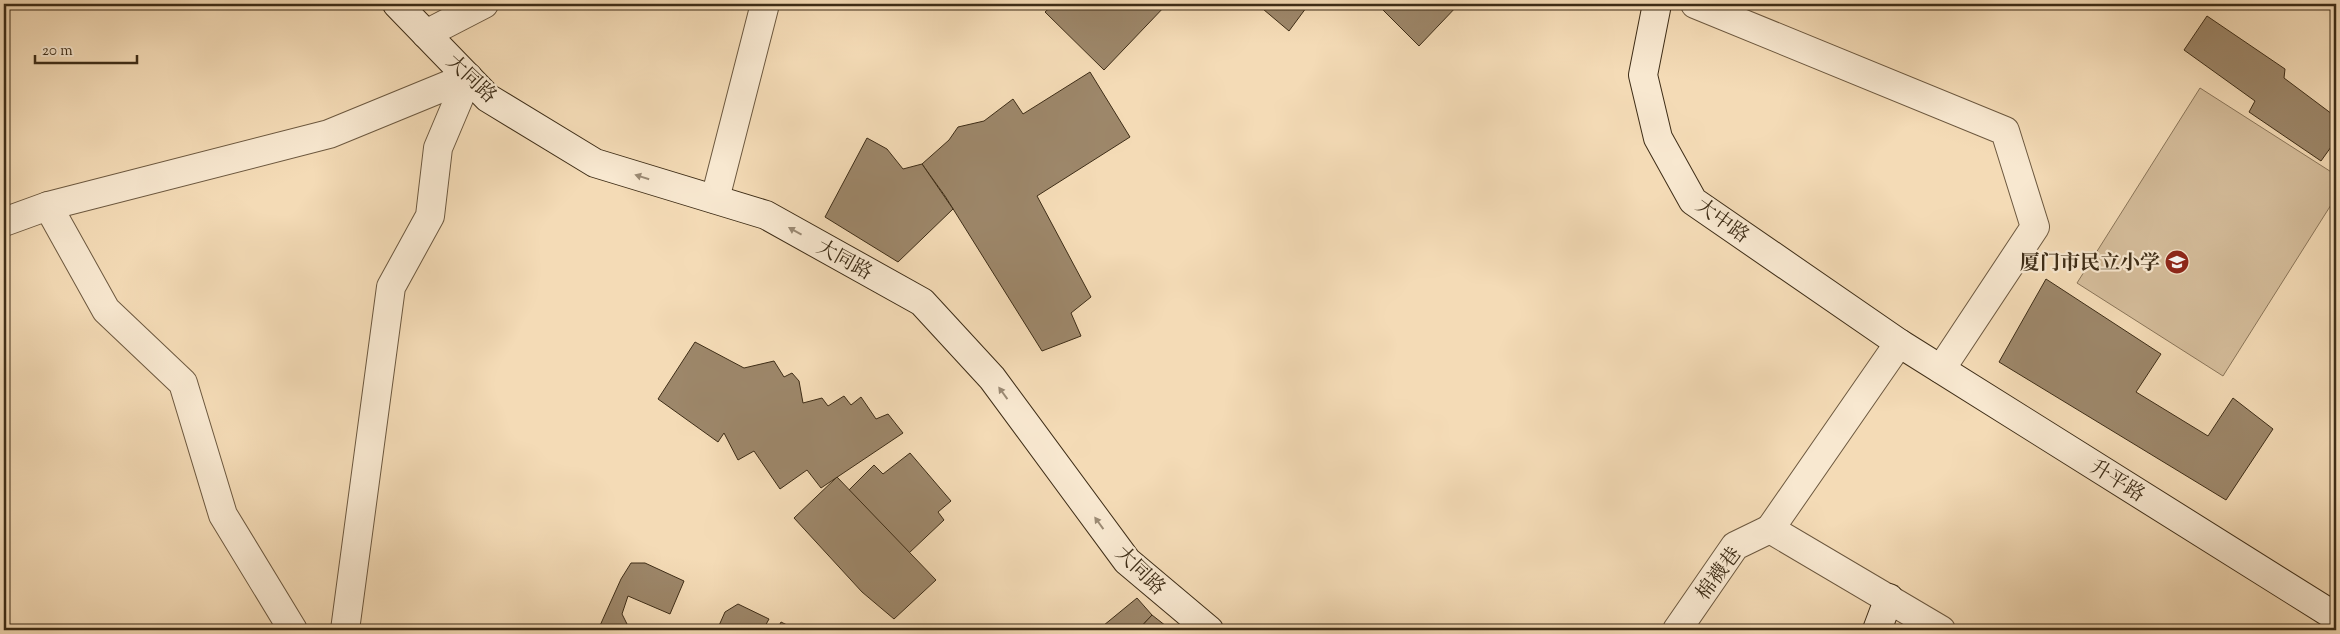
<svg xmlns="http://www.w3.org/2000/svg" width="2340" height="634" viewBox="0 0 2340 634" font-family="'Sorts Mill Goudy','Noto Serif SC',serif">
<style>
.green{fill:#d5bd9b;stroke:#8a7559}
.building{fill:#9d876a;stroke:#3e2d17}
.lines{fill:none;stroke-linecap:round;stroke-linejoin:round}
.street-casing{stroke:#6c583f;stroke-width:30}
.secondary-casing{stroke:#3e2d17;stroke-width:30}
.street{stroke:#f8e8d0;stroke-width:28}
.secondary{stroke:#f8e8d0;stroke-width:28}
.oneway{fill:#9b8a74}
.labels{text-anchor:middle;stroke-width:4.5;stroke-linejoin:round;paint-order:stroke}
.street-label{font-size:20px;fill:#3e2d17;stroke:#f8e8d0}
.poi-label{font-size:20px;font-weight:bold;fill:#3e2d17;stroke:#f8e8d0;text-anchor:end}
</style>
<rect width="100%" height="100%" fill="#f4dbb6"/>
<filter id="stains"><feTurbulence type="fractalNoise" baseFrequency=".004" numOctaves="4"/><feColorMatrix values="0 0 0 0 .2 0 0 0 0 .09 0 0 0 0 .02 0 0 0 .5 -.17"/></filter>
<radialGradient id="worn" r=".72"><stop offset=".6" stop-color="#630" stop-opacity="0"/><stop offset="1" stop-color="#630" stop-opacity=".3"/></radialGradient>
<!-- green -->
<path class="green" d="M 2200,88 L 2336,175 L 2336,197 L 2223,376 L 2077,283 Z"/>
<!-- building -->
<g class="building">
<path d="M 1054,4 L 1167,4 L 1104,70 L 1045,12 Z"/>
<path d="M 1257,4 L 1309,4 L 1289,31 Z"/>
<path d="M 1377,4 L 1459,4 L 1419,46 Z"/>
<path d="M 2207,16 L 2285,69 L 2284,78 L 2336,117 L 2336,140 L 2321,161 L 2249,112 L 2255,101 L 2184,50 Z"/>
<path d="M 1090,72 L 1130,137 L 1037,196 L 1091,297 L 1071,313 L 1081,336 L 1042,351 L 945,196 L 922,164 L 949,140 L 958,127 L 984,121 L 1013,99 L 1023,114 Z"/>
<path d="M 867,138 L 887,149 L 903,169 L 922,164 L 953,209 L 898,262 L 825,217 Z"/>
<path d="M 2046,279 L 2161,354 L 2136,392 L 2208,436 L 2233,398 L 2273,429 L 2226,500 L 1999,362 Z"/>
<path d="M 695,342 L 744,368 L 774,361 L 784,377 L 792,373 L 799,381 L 803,403 L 822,398 L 828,406 L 844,396 L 851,405 L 861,397 L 876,419 L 888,414 L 903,433 L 821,488 L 807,470 L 780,489 L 754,451 L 738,460 L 724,433 L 718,442 L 658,399 Z"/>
<path d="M 910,453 L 951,501 L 938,512 L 944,520 L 909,553 L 849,490 L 874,465 L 883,474 Z"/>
<path d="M 837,477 L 936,580 L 894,619 L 862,592 L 794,518 Z"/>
<path d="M 631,563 L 645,563 L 684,581 L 670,614 L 628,596 L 622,614 L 630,630 L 598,630 L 621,579 Z"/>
<path d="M 1137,598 L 1152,615 L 1139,629 L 1141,630 L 1098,630 Z"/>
<path d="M 738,604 L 769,619 L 763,630 L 717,630 L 725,612 Z"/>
<path d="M 1152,615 L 1166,626 L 1161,630 L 1141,630 L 1139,629 Z"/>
<path d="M 781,622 L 797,630 L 777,630 Z"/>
</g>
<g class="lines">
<defs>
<g id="street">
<path d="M 1695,4 L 2005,131 L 2035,227 L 1941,369"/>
<path d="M 426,34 L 484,4"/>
<path d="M 715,199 L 765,4"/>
<path d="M 48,206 L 106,310 L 183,383 L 223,515 L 293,630"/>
<path d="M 4,222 L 48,206 L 329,134 L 468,77"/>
<path d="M 1899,343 L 1770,529 L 1941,630"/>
<path d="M 345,630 L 391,287 L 430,216 L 438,148 L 468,77"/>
<path d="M 1677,630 L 1735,546 L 1770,529"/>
</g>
<g id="secondary">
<path d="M 397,4 L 488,98 L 595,163 L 766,215 L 922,302 L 992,378 L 1127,561 L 1209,630"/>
<path d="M 1657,4 L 1643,75 L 1658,138 L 1693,201 L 1899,343 L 2336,617"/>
<path d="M 1877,630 L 1889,598"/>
</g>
</defs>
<!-- street casing -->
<use href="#street" class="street-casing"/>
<!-- secondary casing -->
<use href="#secondary" class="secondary-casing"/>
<!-- street -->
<use href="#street" class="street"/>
<!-- secondary -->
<use href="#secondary" class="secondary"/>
</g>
<!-- one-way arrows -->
<defs><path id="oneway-solid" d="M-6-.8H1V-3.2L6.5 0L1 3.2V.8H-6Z" transform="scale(1.25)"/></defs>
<g class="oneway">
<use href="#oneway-solid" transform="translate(642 177) rotate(-163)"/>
<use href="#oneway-solid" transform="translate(795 231) rotate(-151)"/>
<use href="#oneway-solid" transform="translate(1003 393) rotate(-126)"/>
<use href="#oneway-solid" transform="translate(1099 523) rotate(-126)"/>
</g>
<!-- icons -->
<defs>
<symbol id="school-disc" viewBox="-11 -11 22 22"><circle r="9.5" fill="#8f2418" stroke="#f8e8d0"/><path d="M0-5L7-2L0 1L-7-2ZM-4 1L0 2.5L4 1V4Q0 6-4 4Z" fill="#fff"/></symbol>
</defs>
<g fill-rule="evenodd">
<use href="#school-disc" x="2163" y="248" width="28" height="28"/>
</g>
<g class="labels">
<!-- street labels -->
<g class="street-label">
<text transform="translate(472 78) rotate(43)" y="7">大同路</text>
<text transform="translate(1723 220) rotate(36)" y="7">大中路</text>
<text transform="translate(845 259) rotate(29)" y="7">大同路</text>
<text transform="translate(2118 480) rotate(32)" y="7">升平路</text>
<text transform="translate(1141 570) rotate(44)" y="7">大同路</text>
<text transform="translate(1718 573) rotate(-53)" y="7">棉襪巷</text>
</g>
<!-- poi labels -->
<g class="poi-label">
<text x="2160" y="269">厦门市民立小学</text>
</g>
</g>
<!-- margin -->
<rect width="2340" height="634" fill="none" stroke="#f4dbb6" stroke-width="20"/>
<rect x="5" y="5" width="2330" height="624" fill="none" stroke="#3e2d17" stroke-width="2.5"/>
<rect x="10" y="10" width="2320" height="614" fill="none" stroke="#3e2d17"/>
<!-- scale -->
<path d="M35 55v8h102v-8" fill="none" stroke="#3e2d17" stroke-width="2.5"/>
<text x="42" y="55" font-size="15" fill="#3e2d17" stroke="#f8e8d0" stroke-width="4" paint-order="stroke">20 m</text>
<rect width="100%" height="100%" filter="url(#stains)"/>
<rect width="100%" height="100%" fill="url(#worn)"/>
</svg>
